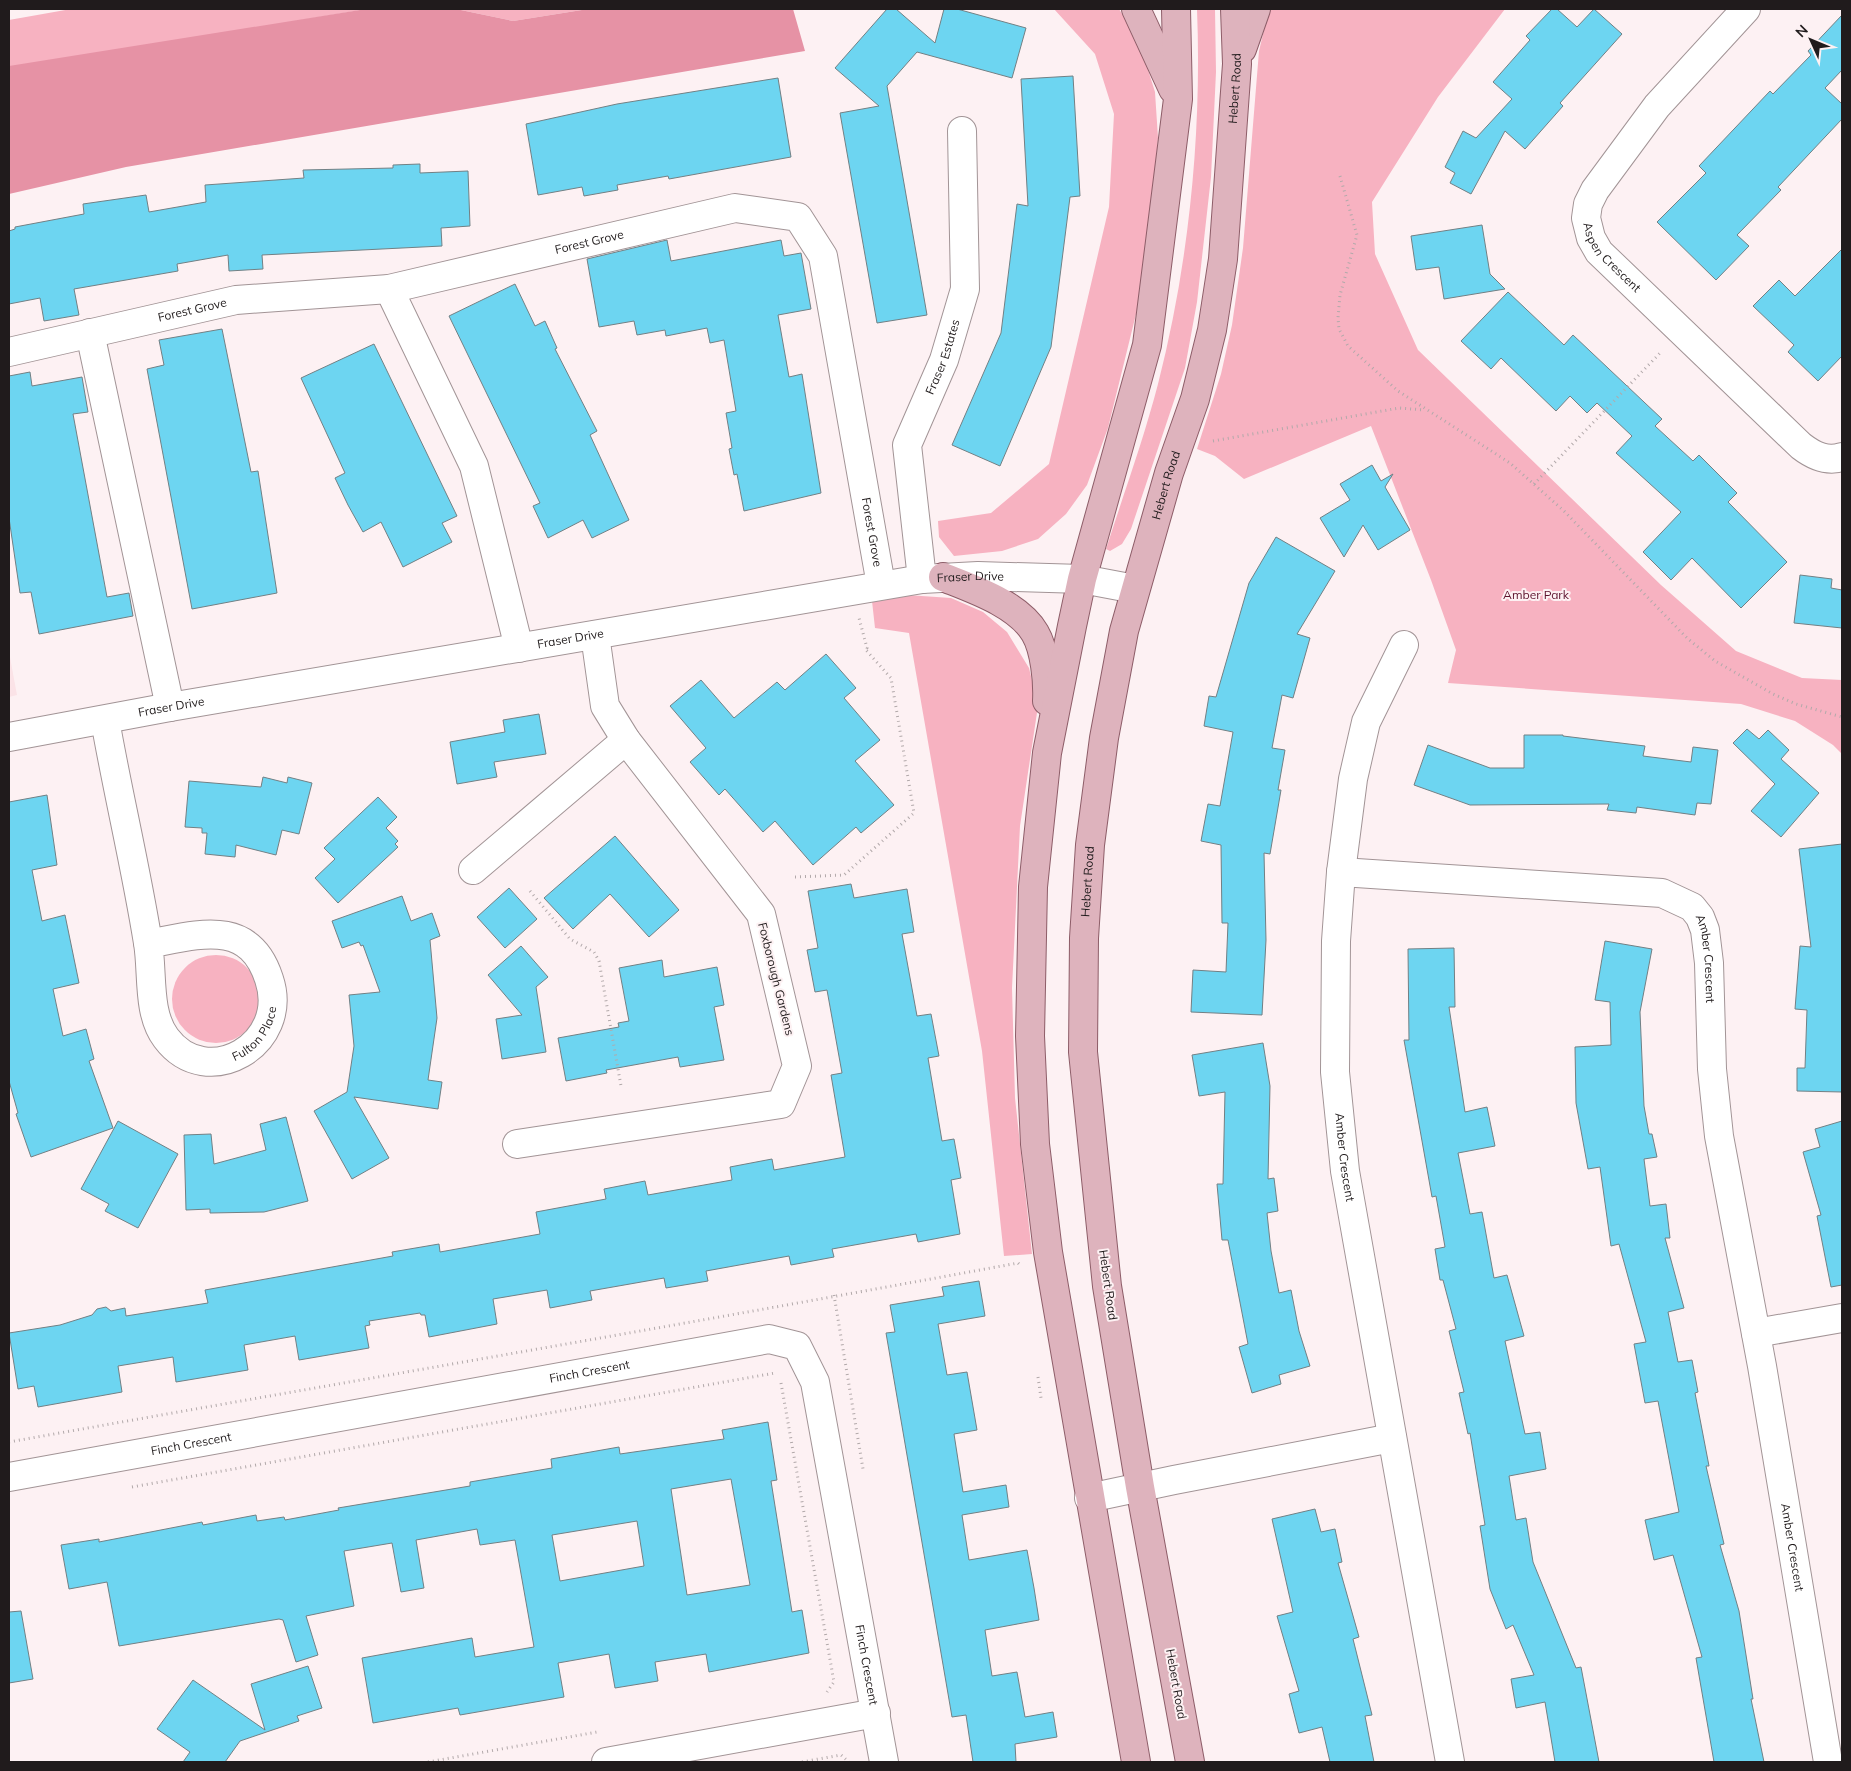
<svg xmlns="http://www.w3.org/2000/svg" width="1851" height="1771" viewBox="0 0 1851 1771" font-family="Mulish,sans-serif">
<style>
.built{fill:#fbe3e7}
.green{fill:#f7b2c1}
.forest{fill:#e692a5}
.building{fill:#6dd5f1;stroke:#728084;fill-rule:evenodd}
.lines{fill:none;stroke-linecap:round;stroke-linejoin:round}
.minor-casing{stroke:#a29496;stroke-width:30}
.major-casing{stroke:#8d5d68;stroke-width:30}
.path{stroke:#b2a9aa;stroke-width:3;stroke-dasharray:1 4;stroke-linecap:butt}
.minor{stroke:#fff;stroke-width:28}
.major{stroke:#deb3bd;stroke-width:28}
.labels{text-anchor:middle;stroke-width:4;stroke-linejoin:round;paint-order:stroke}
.street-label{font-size:12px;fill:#201b1c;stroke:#fdf1f3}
.park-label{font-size:12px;fill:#5c122c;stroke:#fdf1f3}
</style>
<rect width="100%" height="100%" fill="#fdf1f3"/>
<!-- built -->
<path class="built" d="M 9,652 L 17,695 L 9,697 Z"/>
<!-- green -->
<g class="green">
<path d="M 367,9 L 9,69 L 9,20 L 71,9 Z"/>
<path d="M 456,9 L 588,9 L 513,21 Z"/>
<path d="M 1054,9 L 1119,9 L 1139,41 L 1155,92 L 1158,138 L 1151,219 L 1137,310 L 1108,428 L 1087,485 L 1066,514 L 1038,539 L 1002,551 L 954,556 L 939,537 L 938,521 L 991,513 L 1049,464 L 1109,207 L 1114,114 L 1095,54 Z"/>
<path d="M 1197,9 L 1215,9 L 1216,72 L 1211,177 L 1197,302 L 1185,368 L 1131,529 L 1122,544 L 1110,551 L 1106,549 L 1108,543 C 1125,490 1144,438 1158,384 C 1189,263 1202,133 1197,9 Z"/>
<path d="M 1269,9 L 1505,9 L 1438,97 L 1372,202 L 1375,254 L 1418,350 L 1661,585 L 1736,651 L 1802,678 L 1842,680 L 1842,754 L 1833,745 L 1795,721 L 1741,704 L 1448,683 L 1456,650 L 1431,580 L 1371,426 L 1244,479 L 1215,456 L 1197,449 L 1221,374 L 1232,325 L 1243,248 L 1259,51 Z"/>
<path d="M 907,595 L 951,598 L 983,612 L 1007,632 L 1029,668 L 1038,706 L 1020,826 L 1012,988 L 1015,1098 L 1032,1254 L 1004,1256 L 982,1051 L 909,633 L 875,628 L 872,601 Z"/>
<circle cx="216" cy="999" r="44"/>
</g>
<!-- forest -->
<path class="forest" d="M 366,9 L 456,9 L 513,21 L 588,9 L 793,9 L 805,51 L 126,167 L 9,194 L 9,66 Z"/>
<!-- building -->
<g class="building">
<path d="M 887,9 L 896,9 L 935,43 L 944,9 L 957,9 L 1026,28 L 1012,78 L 917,52 L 887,86 L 927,315 L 877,323 L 840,113 L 879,106 L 835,68 Z"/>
<path d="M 1552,9 L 1557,9 L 1577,27 L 1594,9 L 1622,34 L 1560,103 L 1563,106 L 1525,149 L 1505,131 L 1471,194 L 1450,183 L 1455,173 L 1445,167 L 1463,131 L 1476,138 L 1512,99 L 1493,82 L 1530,40 L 1526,36 Z"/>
<path d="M 1842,15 L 1842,70 L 1825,88 L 1842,104 L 1842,119 L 1778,187 L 1781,190 L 1737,235 L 1749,246 L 1716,280 L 1657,222 L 1706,173 L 1699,166 L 1770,91 L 1773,94 L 1811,55 L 1808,51 Z"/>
<path d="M 1073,76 L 1080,196 L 1070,197 L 1051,347 L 1000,466 L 952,445 L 1001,333 L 1017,204 L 1028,206 L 1021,79 Z"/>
<path d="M 778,78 L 791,157 L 669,179 L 668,176 L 617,185 L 618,190 L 584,196 L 582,187 L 538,195 L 526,124 L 617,104 Z"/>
<path d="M 420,164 L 420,173 L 468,171 L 470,226 L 441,228 L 442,246 L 262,255 L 263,269 L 229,271 L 228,255 L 177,264 L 178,271 L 74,289 L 79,315 L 44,321 L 40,298 L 9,304 L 9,231 L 15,229 L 15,227 L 84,214 L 83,204 L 146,195 L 149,212 L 206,202 L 205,185 L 304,178 L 303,170 L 393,168 L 393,165 Z"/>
<path d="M 1482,225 L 1490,274 L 1505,289 L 1444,299 L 1439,267 L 1416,270 L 1411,236 Z"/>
<path d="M 667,240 L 671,261 L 781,240 L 784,256 L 801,253 L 811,309 L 778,315 L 789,377 L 802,374 L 821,493 L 744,511 L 737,474 L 734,475 L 729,449 L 732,448 L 726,413 L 736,411 L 724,340 L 710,343 L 707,328 L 666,336 L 665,330 L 637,335 L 634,321 L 599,327 L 587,259 Z"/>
<path d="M 1842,249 L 1842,356 L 1818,381 L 1788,352 L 1794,345 L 1753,306 L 1779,280 L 1795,296 Z"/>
<path d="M 515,284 L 535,326 L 545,321 L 557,348 L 555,349 L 597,431 L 590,435 L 629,520 L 592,538 L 583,520 L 548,538 L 533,506 L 540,503 L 449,316 Z"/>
<path d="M 1508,292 L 1564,345 L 1573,335 L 1662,419 L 1655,426 L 1693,461 L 1699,455 L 1737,493 L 1728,502 L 1787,562 L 1741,608 L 1692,558 L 1671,580 L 1643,552 L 1681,512 L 1616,453 L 1632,436 L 1597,403 L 1587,413 L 1570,396 L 1556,411 L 1501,358 L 1491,369 L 1461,341 Z"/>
<path d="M 222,329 L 251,472 L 258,471 L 277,593 L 192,609 L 147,369 L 164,365 L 159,340 Z"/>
<path d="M 374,344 L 457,516 L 442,523 L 452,542 L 403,567 L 381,522 L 363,532 L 348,505 L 335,478 L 345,473 L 301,378 Z"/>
<path d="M 30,372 L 32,386 L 82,377 L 88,412 L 73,414 L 107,597 L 129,593 L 133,616 L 39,634 L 31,592 L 20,593 L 9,518 L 9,376 Z"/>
<path d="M 1372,465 L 1381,481 L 1393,474 L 1385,487 L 1410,530 L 1378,550 L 1363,525 L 1344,557 L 1320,518 L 1350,500 L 1340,484 Z"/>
<path d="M 1276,537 L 1335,571 L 1297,634 L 1310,638 L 1293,698 L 1282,695 L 1272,748 L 1285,750 L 1278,790 L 1281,790 L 1270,854 L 1264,853 L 1266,940 L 1262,1015 L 1191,1012 L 1193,970 L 1226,972 L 1228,923 L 1222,923 L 1221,845 L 1201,841 L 1208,804 L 1220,806 L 1233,732 L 1204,726 L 1209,696 L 1216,697 L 1249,583 Z"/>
<path d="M 1800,575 L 1832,579 L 1831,588 L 1842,590 L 1842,628 L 1794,623 Z"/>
<path d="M 826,654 L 856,688 L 844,698 L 880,740 L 855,761 L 894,805 L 861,833 L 856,827 L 813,865 L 775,821 L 763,832 L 725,789 L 719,795 L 690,762 L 706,748 L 670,706 L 701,680 L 734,718 L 777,682 L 785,690 Z"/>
<path d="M 539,714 L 546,754 L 494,762 L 497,777 L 457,784 L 450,742 L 505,732 L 503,720 Z"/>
<path d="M 1747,729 L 1759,739 L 1768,730 L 1789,750 L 1781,759 L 1819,793 L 1781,837 L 1751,811 L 1775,784 L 1733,743 Z"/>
<path d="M 1524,735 L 1563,735 L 1563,736 L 1645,746 L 1643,756 L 1691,762 L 1693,747 L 1718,750 L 1711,804 L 1697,803 L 1695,815 L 1637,807 L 1636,813 L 1607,810 L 1609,804 L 1470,805 L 1414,785 L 1428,745 L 1490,768 L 1524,768 Z"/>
<path d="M 263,777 L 287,783 L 288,777 L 312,783 L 299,834 L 282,830 L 276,855 L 236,845 L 235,857 L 205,854 L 207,833 L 202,833 L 202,828 L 185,827 L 189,781 L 261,787 Z"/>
<path d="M 47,795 L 57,865 L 32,870 L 42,921 L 65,915 L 79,983 L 53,989 L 63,1036 L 86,1029 L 94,1059 L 89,1061 L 113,1128 L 31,1157 L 16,1114 L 18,1113 L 9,1081 L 9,802 Z"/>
<path d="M 378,797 L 397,817 L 386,828 L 398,841 L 395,844 L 398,847 L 338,903 L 315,878 L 335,859 L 324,848 Z"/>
<path d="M 615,836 L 679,910 L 649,937 L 610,894 L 573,929 L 544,898 Z"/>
<path d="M 1842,844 L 1842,1092 L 1797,1091 L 1797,1068 L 1805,1068 L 1807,1010 L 1795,1009 L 1800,946 L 1811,947 L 1799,849 Z"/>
<path d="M 851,884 L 854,898 L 907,889 L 914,932 L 902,934 L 917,1016 L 931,1014 L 939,1056 L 928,1058 L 942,1141 L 954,1139 L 961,1178 L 951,1180 L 960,1234 L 918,1242 L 916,1234 L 832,1249 L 834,1257 L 791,1265 L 789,1256 L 706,1271 L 708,1281 L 666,1288 L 664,1278 L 590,1291 L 592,1300 L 550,1308 L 547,1290 L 493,1299 L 497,1324 L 429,1337 L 425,1315 L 421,1315 L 420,1313 L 369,1321 L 370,1325 L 365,1326 L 369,1348 L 299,1360 L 295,1336 L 244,1345 L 248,1370 L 176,1382 L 173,1357 L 118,1366 L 122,1392 L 38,1407 L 34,1386 L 18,1389 L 9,1333 L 60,1325 L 92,1315 L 97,1309 L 106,1307 L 111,1311 L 125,1308 L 126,1316 L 208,1303 L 205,1290 L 393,1256 L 392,1252 L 439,1244 L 440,1252 L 540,1234 L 536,1212 L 606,1199 L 604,1189 L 645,1181 L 648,1195 L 732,1180 L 730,1167 L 772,1159 L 774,1170 L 845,1157 L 831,1075 L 842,1073 L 827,990 L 815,992 L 807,950 L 818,948 L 808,891 Z"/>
<path d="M 509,888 L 537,919 L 505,948 L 477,917 Z"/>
<path d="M 402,896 L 411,921 L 432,913 L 440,936 L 430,940 L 437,1018 L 428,1080 L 442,1082 L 438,1109 L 354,1097 L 389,1158 L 352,1179 L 314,1111 L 347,1092 L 354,1046 L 349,995 L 380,992 L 363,945 L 361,946 L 359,942 L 342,948 L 332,921 Z"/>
<path d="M 1605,941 L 1652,949 L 1640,1012 L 1644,1106 L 1649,1134 L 1652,1134 L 1657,1157 L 1644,1159 L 1650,1206 L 1666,1204 L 1670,1238 L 1665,1238 L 1684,1308 L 1668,1312 L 1678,1362 L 1692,1360 L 1698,1392 L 1695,1393 L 1709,1466 L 1706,1466 L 1724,1544 L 1720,1545 L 1739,1611 L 1753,1699 L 1751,1699 L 1764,1762 L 1714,1762 L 1696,1658 L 1702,1657 L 1673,1555 L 1654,1560 L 1645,1520 L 1679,1512 L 1658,1401 L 1645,1403 L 1634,1344 L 1646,1342 L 1619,1244 L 1611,1246 L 1600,1167 L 1588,1169 L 1576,1103 L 1575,1047 L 1611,1045 L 1610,1002 L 1595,1000 Z"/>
<path d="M 521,946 L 548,977 L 536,987 L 546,1052 L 502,1059 L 496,1019 L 522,1015 L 488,975 Z"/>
<path d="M 1454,948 L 1455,1007 L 1449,1007 L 1465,1112 L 1487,1107 L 1495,1146 L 1458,1153 L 1470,1214 L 1482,1212 L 1494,1278 L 1507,1275 L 1524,1336 L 1505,1341 L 1525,1434 L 1540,1432 L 1546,1469 L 1509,1476 L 1516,1520 L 1526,1518 L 1533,1562 L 1576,1668 L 1581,1667 L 1599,1762 L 1555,1762 L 1545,1702 L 1516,1708 L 1511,1679 L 1534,1675 L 1513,1625 L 1506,1629 L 1490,1589 L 1480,1526 L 1485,1525 L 1470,1433 L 1468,1434 L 1459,1393 L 1464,1392 L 1449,1331 L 1456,1329 L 1443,1280 L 1440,1280 L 1435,1249 L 1445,1247 L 1436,1196 L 1432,1197 L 1404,1040 L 1409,1040 L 1408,949 Z"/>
<path d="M 662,960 L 664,977 L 717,967 L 724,1005 L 714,1007 L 724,1060 L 680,1067 L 678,1057 L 606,1070 L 607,1073 L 566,1081 L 558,1038 L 619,1027 L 618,1023 L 629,1021 L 619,968 Z"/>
<path d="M 1263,1043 L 1270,1086 L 1268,1179 L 1274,1178 L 1278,1211 L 1267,1213 L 1271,1251 L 1279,1293 L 1291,1290 L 1299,1331 L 1310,1366 L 1279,1375 L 1281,1384 L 1252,1393 L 1239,1347 L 1248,1344 L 1228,1240 L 1222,1240 L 1217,1184 L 1223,1184 L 1225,1092 L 1199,1096 L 1192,1055 Z"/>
<path d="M 286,1117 L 308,1201 L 264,1212 L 210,1213 L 210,1209 L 186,1210 L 184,1135 L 211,1134 L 214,1164 L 266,1150 L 260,1124 Z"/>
<path d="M 118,1121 L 178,1154 L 138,1228 L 105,1211 L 109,1204 L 81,1189 Z"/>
<path d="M 1842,1121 L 1842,1285 L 1831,1287 L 1817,1216 L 1821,1215 L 1803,1152 L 1820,1147 L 1815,1129 Z"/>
<path d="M 979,1281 L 985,1316 L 938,1324 L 947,1375 L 967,1372 L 977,1430 L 954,1434 L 963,1492 L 1006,1485 L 1009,1507 L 962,1515 L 969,1560 L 1027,1550 L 1034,1588 L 1039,1620 L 985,1630 L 992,1676 L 1017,1672 L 1025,1717 L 1053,1712 L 1057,1737 L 1015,1744 L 1016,1762 L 973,1762 L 966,1715 L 952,1717 L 886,1333 L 895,1332 L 890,1305 L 944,1296 L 942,1287 Z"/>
<path d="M 768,1422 L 777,1480 L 771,1481 L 792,1612 L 802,1610 L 809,1653 L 709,1672 L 706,1654 L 655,1662 L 658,1681 L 615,1688 L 609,1654 L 558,1663 L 564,1697 L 460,1715 L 458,1708 L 373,1723 L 362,1658 L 472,1638 L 475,1657 L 534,1647 L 515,1540 L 480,1545 L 477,1529 L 416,1540 L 424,1588 L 401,1592 L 392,1543 L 344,1551 L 354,1606 L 306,1616 L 318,1655 L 296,1662 L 283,1620 L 279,1619 L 119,1646 L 107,1582 L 69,1589 L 61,1545 L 99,1539 L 99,1542 L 202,1522 L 203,1525 L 256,1515 L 257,1521 L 284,1517 L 285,1520 L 339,1510 L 338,1508 L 470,1486 L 470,1482 L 552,1468 L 551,1459 L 619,1447 L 620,1454 L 724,1439 L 722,1430 ZM 731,1479 L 750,1585 L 687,1595 L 671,1489 ZM 637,1521 L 644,1566 L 560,1581 L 552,1535 Z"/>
<path d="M 1315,1509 L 1321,1532 L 1335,1529 L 1342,1562 L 1338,1563 L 1359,1637 L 1353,1639 L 1372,1715 L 1365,1716 L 1374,1762 L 1330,1762 L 1322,1727 L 1299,1733 L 1289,1694 L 1299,1691 L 1277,1616 L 1293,1612 L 1272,1519 Z"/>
<path d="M 21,1611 L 33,1679 L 9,1683 L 9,1612 Z"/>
<path d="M 308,1666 L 322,1708 L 297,1716 L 299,1721 L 240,1741 L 225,1762 L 183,1762 L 190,1752 L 157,1729 L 193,1680 L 265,1730 L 251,1684 Z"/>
</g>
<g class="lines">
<defs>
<g id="minor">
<path id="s1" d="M 1746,9 L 1657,106 L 1595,190 L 1588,204 L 1586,218 L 1591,238 L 1599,252 L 1801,446 C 1814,456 1827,462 1842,457"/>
<path d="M 389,289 L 474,466 L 519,648"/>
<path d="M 90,333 L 170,707"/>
<path id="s2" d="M 9,352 L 236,300 L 389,289 L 735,208 L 798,217 L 823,256 L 881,585"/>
<path id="s3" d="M 922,579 L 907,445 L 944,360 L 965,289 L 962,131"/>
<path id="s4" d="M 1404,645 L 1366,722 L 1353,779 L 1341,872 L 1336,941 L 1335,1072 L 1345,1171 L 1354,1222 L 1450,1762"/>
<path id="s5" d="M 105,720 C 118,794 136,868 148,943 C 153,973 147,1013 166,1038 C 207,1093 291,1044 269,979 C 249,917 197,935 148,944"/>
<path id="s6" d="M 9,737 L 170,707 L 922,579 L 978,576 L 1082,579 L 1135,589"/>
<path d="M 473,870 L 626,740"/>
<path id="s7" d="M 1341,872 L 1662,893 L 1692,907 L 1700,917 L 1705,930 L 1709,963 L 1712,1069 L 1719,1136 L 1762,1366 L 1828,1762"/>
<path d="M 517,1144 L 781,1104 L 797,1066 L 761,914 L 626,740 L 605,706 L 595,635"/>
<path d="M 1756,1333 L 1842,1318"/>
<path id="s8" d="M 9,1477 L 769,1339 L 797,1346 L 815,1382 L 884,1762"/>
<path d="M 1089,1498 L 1174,1480 L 1392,1438"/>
<path d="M 606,1762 L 876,1713"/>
</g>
<g id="major">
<path d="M 1136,9 L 1173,89"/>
<path d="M 1242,49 L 1256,9"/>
<path d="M 943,577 C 973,589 1018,604 1035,633 C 1045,650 1048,682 1047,701"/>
<path d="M 1136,1762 L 1048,1252 L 1035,1144 L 1030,1036 L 1033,887 L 1047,753 L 1072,626 L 1082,579 L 1147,345 L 1178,99 L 1176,9"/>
<path id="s9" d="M 1190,1762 L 1140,1487 L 1107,1286 L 1083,1052 L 1084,938 L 1090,845 L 1104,738 L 1124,631 L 1169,473 L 1195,399 L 1212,330 L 1223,259 L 1237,64 L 1235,9"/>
</g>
</defs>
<!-- minor casing -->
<use href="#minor" class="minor-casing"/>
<!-- major casing -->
<use href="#major" class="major-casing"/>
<!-- path -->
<g class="path">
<path d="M 1340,176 L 1357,235 L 1340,295 L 1338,318 L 1339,329 L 1348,346 L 1398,391 L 1510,463 L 1564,511 L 1687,638 L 1715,661 L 1773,694 L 1796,704 L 1842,717"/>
<path d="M 1213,441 L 1399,408 L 1424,410"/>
<path d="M 1534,484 L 1662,351"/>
<path d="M 795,877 L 844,875 L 914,813 L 891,678 L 865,649 L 867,648 L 859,618"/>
<path d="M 530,891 L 570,939 L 594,952 L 599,961 L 621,1086"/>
<path d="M 834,1295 L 863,1469"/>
<path d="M 1038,1377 L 1041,1398"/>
<path d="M 781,1383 L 834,1682 L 827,1692"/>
<path d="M 9,1442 C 345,1382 682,1325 1018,1263 L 1019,1264"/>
<path d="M 132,1487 L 775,1373"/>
<path d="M 428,1762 L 597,1732"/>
<path d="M 802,1762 L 841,1755 L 849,1762"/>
</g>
<!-- minor -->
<use href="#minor" class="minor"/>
<!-- major -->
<use href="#major" class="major"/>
</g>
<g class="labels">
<!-- street labels -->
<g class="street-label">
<text dy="4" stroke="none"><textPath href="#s9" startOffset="1699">Hebert Road</textPath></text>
<text dy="4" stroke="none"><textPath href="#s2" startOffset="592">Forest Grove</textPath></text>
<text dy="4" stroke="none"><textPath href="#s1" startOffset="314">Aspen Crescent</textPath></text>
<text dy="4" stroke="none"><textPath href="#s2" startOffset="188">Forest Grove</textPath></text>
<text dy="4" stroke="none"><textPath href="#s3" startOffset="230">Fraser Estates</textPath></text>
<text dy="4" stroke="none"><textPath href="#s9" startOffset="1294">Hebert Road</textPath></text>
<text dy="4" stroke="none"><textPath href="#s2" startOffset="1132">Forest Grove</textPath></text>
<text dy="4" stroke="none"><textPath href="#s6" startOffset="975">Fraser Drive</textPath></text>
<text dy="4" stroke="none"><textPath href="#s6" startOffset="570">Fraser Drive</textPath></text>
<text dy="4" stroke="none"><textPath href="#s6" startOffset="165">Fraser Drive</textPath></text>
<text dy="4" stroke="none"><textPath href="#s9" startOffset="889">Hebert Road</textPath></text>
<text dy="4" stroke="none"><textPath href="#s7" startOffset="410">Amber Crescent</textPath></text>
<text transform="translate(776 979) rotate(76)" y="4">Foxborough Gardens</text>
<text dy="4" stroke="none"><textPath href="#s5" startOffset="434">Fulton Place</textPath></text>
<text dy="4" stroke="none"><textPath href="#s4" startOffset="524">Amber Crescent</textPath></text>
<text transform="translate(1108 1285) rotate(82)" y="4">Hebert Road</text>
<text dy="4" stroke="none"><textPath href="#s8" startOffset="590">Finch Crescent</textPath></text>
<text dy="4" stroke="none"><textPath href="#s8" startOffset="185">Finch Crescent</textPath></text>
<text dy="4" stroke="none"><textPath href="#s7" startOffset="1006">Amber Crescent</textPath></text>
<text dy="4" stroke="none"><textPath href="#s8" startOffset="1129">Finch Crescent</textPath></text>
<text transform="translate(1176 1684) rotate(80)" y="4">Hebert Road</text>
</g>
<!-- park labels -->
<g class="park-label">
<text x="1536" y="599">Amber Park</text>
</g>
</g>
<!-- border -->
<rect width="1851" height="1771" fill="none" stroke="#201b1c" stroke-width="20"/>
<!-- north arrow -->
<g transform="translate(1811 40) rotate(314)" stroke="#fdf1f3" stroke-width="4" paint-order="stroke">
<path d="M0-4L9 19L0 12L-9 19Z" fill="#201b1c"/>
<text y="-8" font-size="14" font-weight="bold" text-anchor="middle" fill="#201b1c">N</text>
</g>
</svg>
